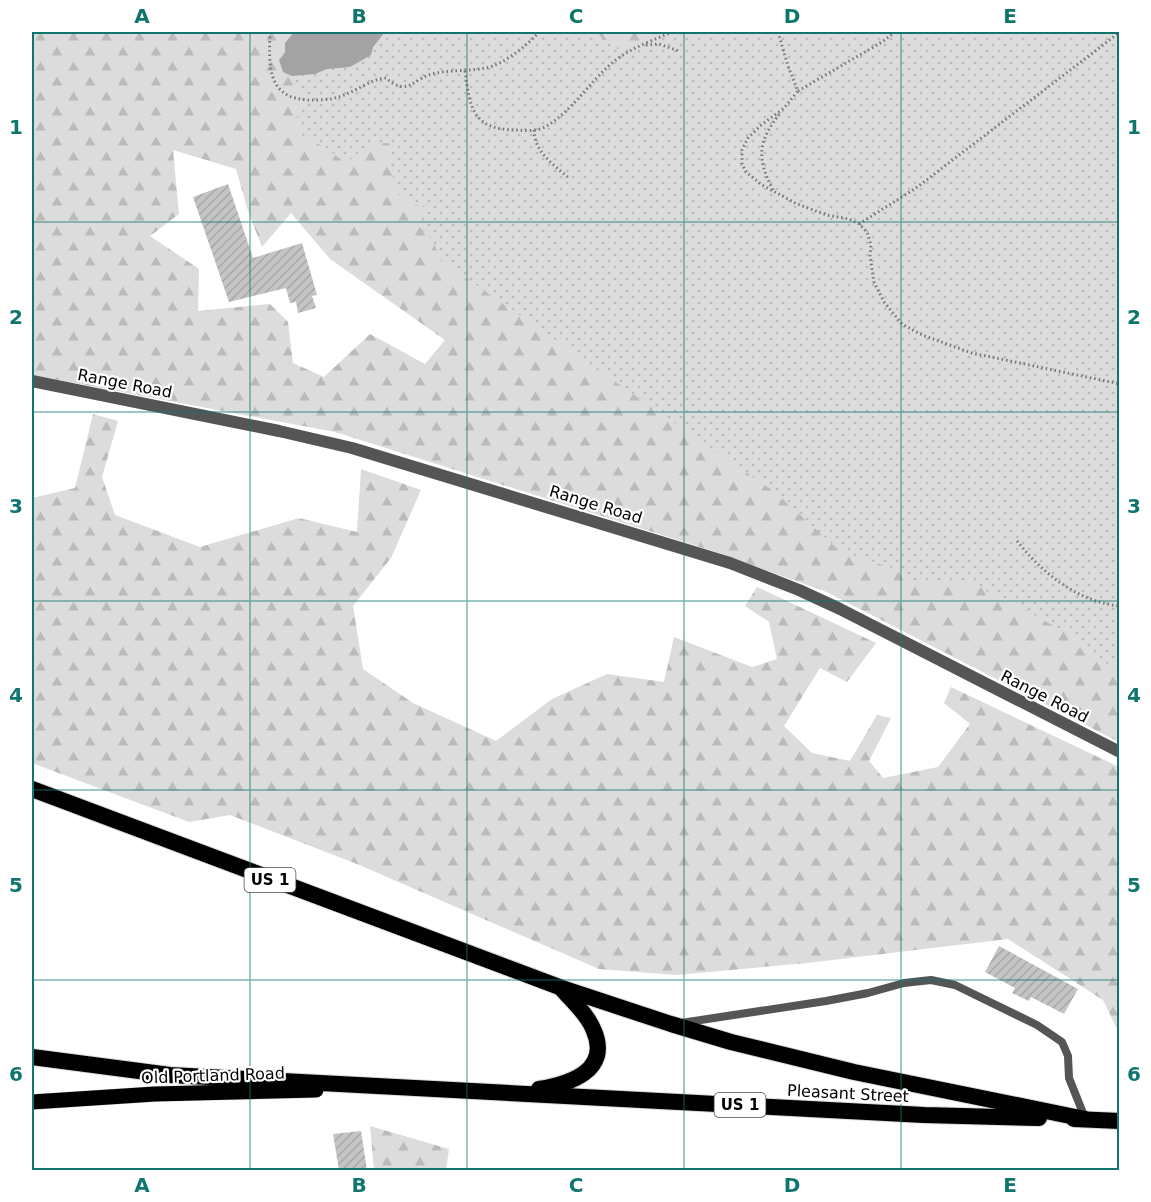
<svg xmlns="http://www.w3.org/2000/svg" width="1151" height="1202" viewBox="0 0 1151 1202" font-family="'DejaVu Sans',sans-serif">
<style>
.grass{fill:url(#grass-dots)}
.forest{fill:url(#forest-firs);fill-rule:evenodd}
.water{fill:#a3a3a3}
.building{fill:url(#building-hatch)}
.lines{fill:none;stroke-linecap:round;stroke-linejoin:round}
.primary-casing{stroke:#dbdbdb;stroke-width:16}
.trunk-casing{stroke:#dbdbdb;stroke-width:18}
.path{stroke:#777;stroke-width:3;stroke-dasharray:1.5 3;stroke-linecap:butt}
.service{stroke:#555;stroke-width:8}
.minor{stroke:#555;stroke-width:12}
.primary{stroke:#000;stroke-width:15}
.trunk{stroke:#000;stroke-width:16}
.grid{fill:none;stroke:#0f766e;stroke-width:1.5;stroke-opacity:0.55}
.labels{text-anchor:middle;stroke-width:4.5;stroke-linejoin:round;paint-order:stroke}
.shield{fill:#fff;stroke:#4c4c4c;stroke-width:1.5}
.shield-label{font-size:15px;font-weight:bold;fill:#000}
.street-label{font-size:16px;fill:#000;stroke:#fff}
.neatline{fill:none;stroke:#0f766e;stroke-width:2}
.grid-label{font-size:20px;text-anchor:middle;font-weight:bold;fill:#0f766e}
</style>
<defs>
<pattern id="grass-dots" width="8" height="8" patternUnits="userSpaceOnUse" patternTransform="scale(1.5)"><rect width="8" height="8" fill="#dcdcdc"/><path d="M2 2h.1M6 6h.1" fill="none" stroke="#bbb" stroke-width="1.8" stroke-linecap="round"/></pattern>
<pattern id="forest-firs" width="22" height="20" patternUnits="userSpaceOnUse" patternTransform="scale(1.5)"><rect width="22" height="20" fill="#dcdcdc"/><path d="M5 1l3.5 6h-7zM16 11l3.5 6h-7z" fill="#bbb"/></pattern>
<pattern id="building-hatch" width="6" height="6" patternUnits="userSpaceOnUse" patternTransform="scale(1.5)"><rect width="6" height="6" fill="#c4c4c4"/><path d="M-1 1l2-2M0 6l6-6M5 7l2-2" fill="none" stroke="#a7a7a7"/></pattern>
</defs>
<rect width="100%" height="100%" fill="#fff"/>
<!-- grass -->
<path class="grass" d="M 32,32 L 1119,32 L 1119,742 L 827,592 L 766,570 L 776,494 Z"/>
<!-- forest -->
<g class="forest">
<path d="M 32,32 L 294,32 L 285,43 L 288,74 C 308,82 292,116 299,131 C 304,140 314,141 322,146 C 330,150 337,157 345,163 C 360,154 370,142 389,143 L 391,158 L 391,169 L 398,194 L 417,205 L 436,210 L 425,212 L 417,218 C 420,233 427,231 433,241 C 436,247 438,254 440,260 L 776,493 L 840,551 L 895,569 L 919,584 L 973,582 L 992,595 L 1017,602 L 1034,615 L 1083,642 L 1103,662 L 1119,671 L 1119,742 L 827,592 L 719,553 L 335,432 L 32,375 ZM 173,150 L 236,169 L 248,211 L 262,247 L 291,213 L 330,259 L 445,340 L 425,364 L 370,334 L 324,377 L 293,363 L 288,322 L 270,304 L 198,311 L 199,269 L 150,236 L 179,214 Z"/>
<path d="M 595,32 L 664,32 L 647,44 L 616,49 Z"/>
<path d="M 93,414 L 118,421 L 102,477 L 115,515 L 200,547 L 299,518 L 357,532 L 361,469 L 421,490 L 391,558 L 353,606 L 363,669 L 413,703 L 496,741 L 552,699 L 607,674 L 664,682 L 674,637 L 752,667 L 777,659 L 769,622 L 745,606 L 757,587 L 876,643 L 847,682 L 820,668 L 784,726 L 812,753 L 850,761 L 877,715 L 891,718 L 869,761 L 883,778 L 938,767 L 970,724 L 944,703 L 951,687 L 1119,767 L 1119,1033 L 1103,1000 L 1008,939 L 807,963 L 676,975 L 599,969 L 357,864 L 230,815 L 189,822 L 32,763 L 32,498 L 75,488 Z"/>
<path d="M 370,1126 L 449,1149 L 446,1170 L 374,1170 Z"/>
</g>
<!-- water -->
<path class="water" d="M 294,32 L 385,32 L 373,47 L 371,55 L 350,67 L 327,69 L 315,74 L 292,76 L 283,72 L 279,60 L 285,53 L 285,43 Z"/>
<!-- building -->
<g class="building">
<path d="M 228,184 L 253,258 L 302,243 L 317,295 L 312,296 L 316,308 L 298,313 L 296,302 L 290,303 L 286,288 L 229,302 L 193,197 Z"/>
<path d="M 999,946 L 1078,989 L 1064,1014 L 1031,997 L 1029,1001 L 1012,993 L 1015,988 L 985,972 Z"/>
<path d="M 361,1131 L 367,1170 L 339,1170 L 333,1134 Z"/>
</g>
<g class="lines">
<defs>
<path id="primary" d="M 32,1102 L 155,1094 L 316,1090"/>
<g id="trunk">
<path d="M 32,789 L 562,988 L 671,1024 L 731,1042 L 854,1072 L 1085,1119"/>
<path d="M 32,1057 L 170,1075 L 924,1115 L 1039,1118"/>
<path d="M 539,1089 C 569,1084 611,1071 594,1031 C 588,1015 573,1002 562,989"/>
<path d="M 1074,1119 L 1120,1121"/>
</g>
</defs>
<!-- primary casing -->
<use href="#primary" class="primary-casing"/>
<!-- trunk casing -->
<use href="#trunk" class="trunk-casing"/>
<!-- path -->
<g class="path">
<path d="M 270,32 C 269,65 266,99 310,100 C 319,100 330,100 338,97 C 354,93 370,79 386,78 C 409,98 413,77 436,73 C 452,70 470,71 486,68 C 503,65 529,44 539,32"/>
<path d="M 778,32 L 788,66 L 798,91 L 784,108 L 760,126 L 748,138 L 742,150 L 742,164 L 746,172 L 762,185 L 797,204 L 827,215 L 849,219 L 859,224 L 867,232 L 871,245 L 870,256 L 874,282 L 884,302 L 902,324 L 922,335 L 972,353 L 1120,384"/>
<path d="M 646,45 L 659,44 L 679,51"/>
<path d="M 465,71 C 470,109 473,130 517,130 C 526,131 537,131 545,127 C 571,112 589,83 611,64 C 629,48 652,41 672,32"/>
<path d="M 798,91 L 882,42 L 895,32"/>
<path d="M 534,130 C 534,152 554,165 570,179"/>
<path d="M 773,190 C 756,157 758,141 781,112"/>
<path d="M 859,224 L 916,188 L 1120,32"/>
<path d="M 1017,541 C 1042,573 1078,602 1120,606"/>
</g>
<!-- service -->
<path class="service" d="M 681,1023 L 826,1001 L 868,993 L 904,983 L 931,980 L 955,985 L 1037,1025 L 1062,1042 L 1068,1056 L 1069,1078 L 1085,1118"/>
<!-- minor -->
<path class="minor" d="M 32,381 L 279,431 L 352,448 L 730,563 L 799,590 L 840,609 L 1120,752"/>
<!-- primary -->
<use href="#primary" class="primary"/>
<!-- trunk -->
<use href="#trunk" class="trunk"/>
</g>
<!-- grid -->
<path class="grid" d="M 250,32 L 250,1170M 467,32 L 467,1170M 684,32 L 684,1170M 901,32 L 901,1170M 32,222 L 1120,222M 32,412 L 1120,412M 32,601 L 1120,601M 32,790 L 1120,790M 32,980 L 1120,980"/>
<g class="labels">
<!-- shield labels -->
<g class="shield">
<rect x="244.5" y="868" width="51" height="24" rx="4.5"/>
<rect x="714.5" y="1093" width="51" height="24" rx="4.5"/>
</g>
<g class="shield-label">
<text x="270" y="885">US 1</text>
<text x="740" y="1110">US 1</text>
</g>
<!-- street labels -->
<g class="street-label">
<text transform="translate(125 383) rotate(11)" y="6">Range Road</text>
<text transform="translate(596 504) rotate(17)" y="6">Range Road</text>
<text transform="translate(1045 696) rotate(27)" y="6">Range Road</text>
<text transform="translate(213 1075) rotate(-2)" y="6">Old Portland Road</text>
<text transform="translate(848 1093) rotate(3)" y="6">Pleasant Street</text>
</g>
</g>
<!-- border -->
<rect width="1151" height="1202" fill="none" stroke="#ffffff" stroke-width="66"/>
<rect x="33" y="33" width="1085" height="1136" class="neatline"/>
<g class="grid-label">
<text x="142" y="23">A</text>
<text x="359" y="23">B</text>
<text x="576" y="23">C</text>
<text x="792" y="23">D</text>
<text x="1010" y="23">E</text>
<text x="16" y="134">1</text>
<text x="1134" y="134">1</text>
<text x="16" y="324">2</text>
<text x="1134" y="324">2</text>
<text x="16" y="513">3</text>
<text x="1134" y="513">3</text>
<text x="16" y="702">4</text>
<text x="1134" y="702">4</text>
<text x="16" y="892">5</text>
<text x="1134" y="892">5</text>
<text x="16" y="1081">6</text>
<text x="1134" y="1081">6</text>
<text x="142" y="1192">A</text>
<text x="359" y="1192">B</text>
<text x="576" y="1192">C</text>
<text x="792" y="1192">D</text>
<text x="1010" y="1192">E</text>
</g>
</svg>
